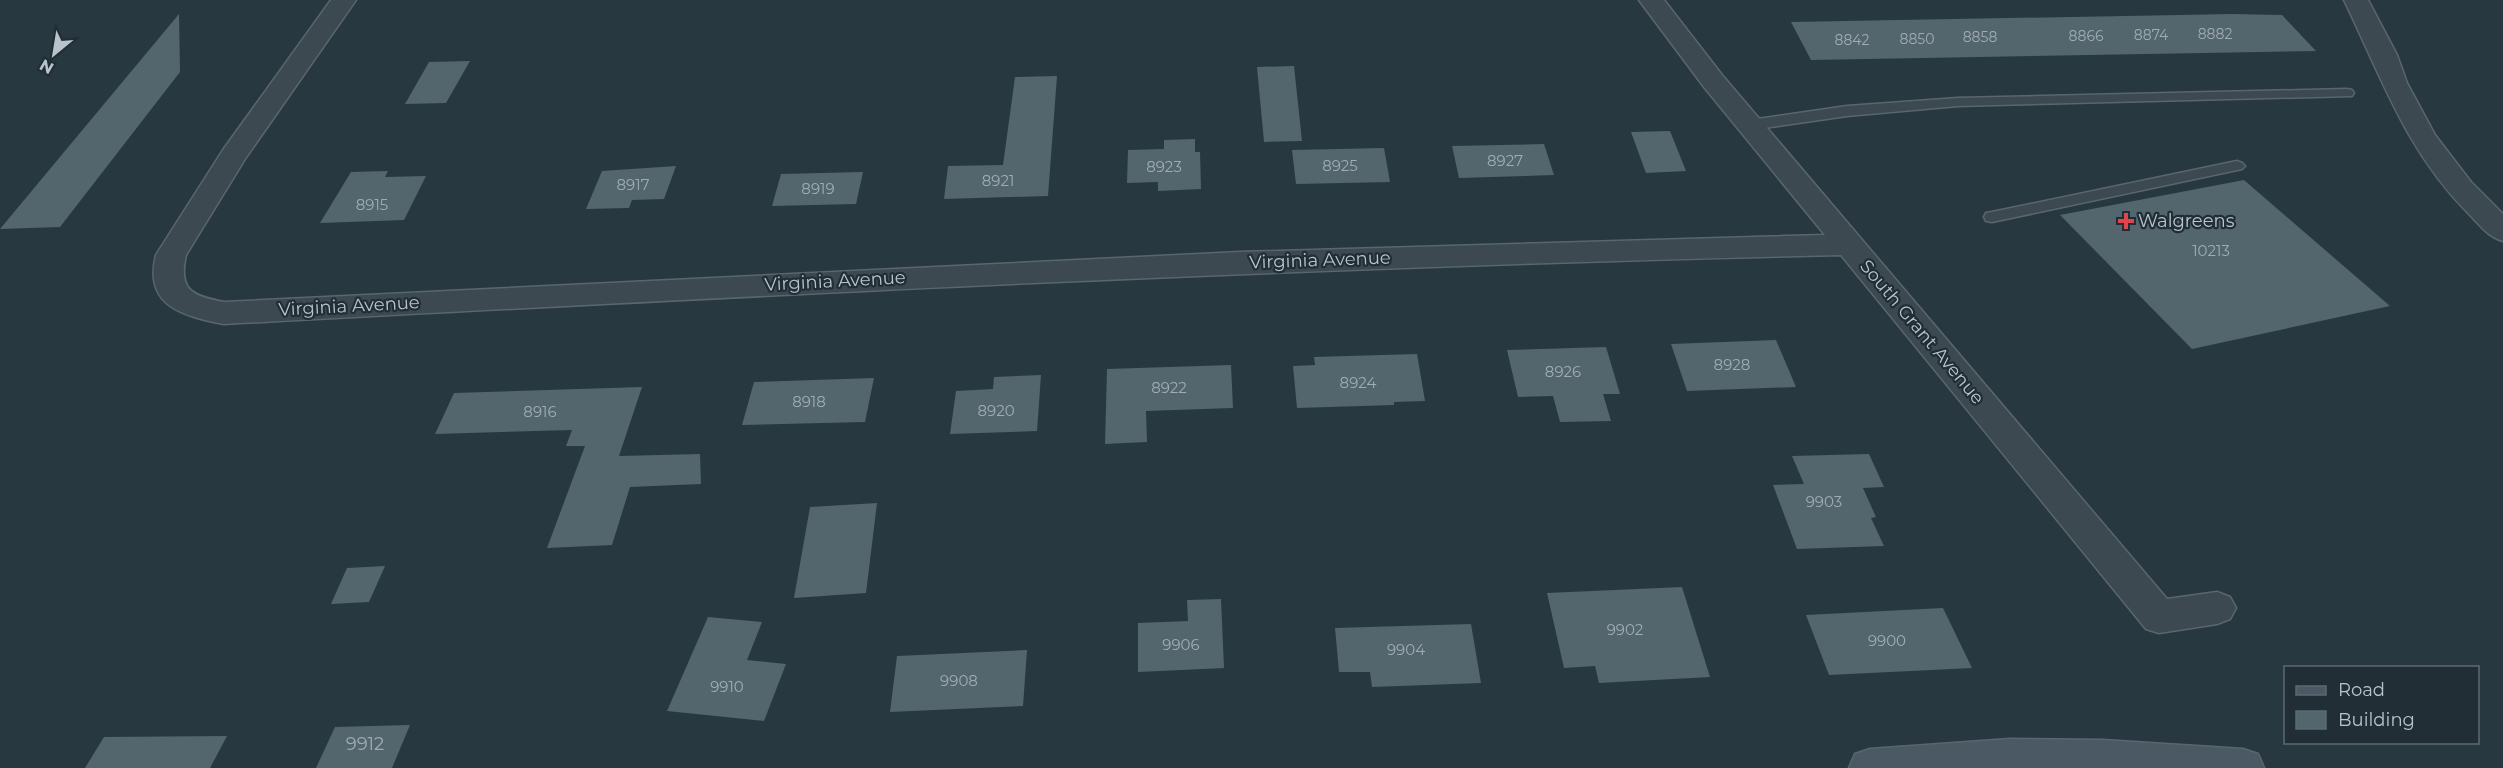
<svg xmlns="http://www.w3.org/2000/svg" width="2503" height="768" viewBox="0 0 2503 768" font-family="Montserrat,sans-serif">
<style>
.building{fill:#53656d}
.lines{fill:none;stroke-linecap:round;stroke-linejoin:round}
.service-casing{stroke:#5a666e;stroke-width:3}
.minor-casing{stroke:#5a666e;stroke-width:3}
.secondary-casing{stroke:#5a666e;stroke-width:3}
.service{fill:#3c4950;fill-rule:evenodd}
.minor{fill:#3c4950;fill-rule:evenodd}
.secondary{fill:#4a5963;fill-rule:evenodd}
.health-dot{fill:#e0444e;stroke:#212e36;stroke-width:2}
.labels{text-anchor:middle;stroke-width:4.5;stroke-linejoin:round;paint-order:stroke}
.far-number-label{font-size:14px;fill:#a0acb4}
.number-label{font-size:15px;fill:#a0acb4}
.poi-label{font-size:18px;fill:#b9c3cb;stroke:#212e36;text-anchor:start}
.street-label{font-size:18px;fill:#b9c3cb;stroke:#212e36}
.near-number-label{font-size:18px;fill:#a0acb4}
</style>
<rect width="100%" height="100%" fill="#283840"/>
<!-- building -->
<g class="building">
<path d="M 179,14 L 180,72 L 60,227 L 0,229 Z"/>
<path d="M 2232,14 L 2282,15 L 2316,51 L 1811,60 L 1791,22 Z"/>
<path d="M 470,61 L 446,103 L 405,104 L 429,62 Z"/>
<path d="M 1294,66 L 1302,141 L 1264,142 L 1257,67 Z"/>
<path d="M 1057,76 L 1048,196 L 944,199 L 948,166 L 1003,165 L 1015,77 Z"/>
<path d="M 1670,131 L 1686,171 L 1646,173 L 1631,132 Z"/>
<path d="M 1195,139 L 1195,152 L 1200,152 L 1201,189 L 1158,191 L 1158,182 L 1127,183 L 1128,150 L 1164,149 L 1164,140 Z"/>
<path d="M 1544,144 L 1554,175 L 1459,178 L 1452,146 Z"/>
<path d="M 1384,148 L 1390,182 L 1296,184 L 1292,150 Z"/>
<path d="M 676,166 L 664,199 L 632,200 L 629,208 L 586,209 L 602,171 Z"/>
<path d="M 388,171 L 385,177 L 426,176 L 404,220 L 320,223 L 351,172 Z"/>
<path d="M 863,172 L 856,204 L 772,206 L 781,174 Z"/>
<path d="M 2244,180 L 2390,306 L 2192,349 L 2060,215 Z"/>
<path d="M 1776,340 L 1796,387 L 1687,391 L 1671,344 Z"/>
<path d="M 1606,347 L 1620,394 L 1603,394 L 1611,421 L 1560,422 L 1553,396 L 1518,397 L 1507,350 Z"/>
<path d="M 1417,354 L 1425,401 L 1394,402 L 1394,405 L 1297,408 L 1293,366 L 1315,365 L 1314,357 Z"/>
<path d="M 1231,365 L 1233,408 L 1146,411 L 1147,442 L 1105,444 L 1107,369 Z"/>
<path d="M 1041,375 L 1037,431 L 950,434 L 956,391 L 993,389 L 994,377 Z"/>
<path d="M 874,378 L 865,422 L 742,425 L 754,382 Z"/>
<path d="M 642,387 L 619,456 L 700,454 L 701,484 L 630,487 L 612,545 L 547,548 L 585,446 L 566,446 L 572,430 L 435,434 L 454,393 Z"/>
<path d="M 1869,454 L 1884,487 L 1863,488 L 1876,517 L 1871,518 L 1884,546 L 1797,549 L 1773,485 L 1804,484 L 1792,456 Z"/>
<path d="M 877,503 L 866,593 L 794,598 L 810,507 Z"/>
<path d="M 385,566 L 369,602 L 331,604 L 347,568 Z"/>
<path d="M 1682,587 L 1710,677 L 1599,683 L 1595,666 L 1564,668 L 1547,593 Z"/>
<path d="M 1221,599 L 1224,668 L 1138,672 L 1138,623 L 1188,621 L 1187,600 Z"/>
<path d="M 1943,608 L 1972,668 L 1829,675 L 1806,615 Z"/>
<path d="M 708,617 L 762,622 L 747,660 L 786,664 L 764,721 L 667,711 Z"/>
<path d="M 1471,624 L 1481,683 L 1372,687 L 1370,672 L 1339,672 L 1335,628 Z"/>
<path d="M 1027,650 L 1023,706 L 890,712 L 897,656 Z"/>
<path d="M 410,725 L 392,768 L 316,768 L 335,727 Z"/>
<path d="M 227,736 L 210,768 L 85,768 L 104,737 Z"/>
</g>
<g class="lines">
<defs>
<g id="service">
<path d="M 2347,89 L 2352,90 L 2354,93 L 2352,96 L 1958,106 L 1847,116 L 1750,130 L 1743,125 L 1750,120 L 1847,106 L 1958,98 Z"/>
<path d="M 2237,161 L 2242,163 L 2245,166 L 2242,169 L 1992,222 L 1986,221 L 1984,217 L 1986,213 L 1992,212 Z"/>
</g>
<g id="minor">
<path d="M 331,0 L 356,0 L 245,159 L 186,255 C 178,290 192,296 224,302 L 1240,252 L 1825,235 L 1704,87 L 1639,0 L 1664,0 L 1722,75 L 2167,599 L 2217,592 L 2230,597 L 2236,608 L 2230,619 L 2217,624 L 2159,633 L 2146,629 L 1841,255 C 1302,267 763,295 224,324 C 183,316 143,306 156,255 L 223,150 Z"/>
<path d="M 2344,0 L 2368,0 L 2397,55 L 2407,83 L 2435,135 L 2471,182 L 2503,214 L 2503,241 C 2488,237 2479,224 2468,213 C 2405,149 2382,78 2344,0 Z"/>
</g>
<path id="secondary" d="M 2010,739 L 2103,740 L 2243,749 L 2258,754 L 2264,768 L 1849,768 L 1855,754 L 1870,749 Z"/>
</defs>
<!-- service casing -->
<use href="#service" class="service-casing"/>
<!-- minor casing -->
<use href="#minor" class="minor-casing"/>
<!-- secondary casing -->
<use href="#secondary" class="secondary-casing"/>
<!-- service -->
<use href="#service" class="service"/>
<!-- minor -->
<use href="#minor" class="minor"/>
<!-- secondary -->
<use href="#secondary" class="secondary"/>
</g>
<!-- markers -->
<path class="health-dot" d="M2123 212h6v6h6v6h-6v6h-6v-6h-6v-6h6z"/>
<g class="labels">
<!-- far-number labels -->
<g class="far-number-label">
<text x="2215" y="39">8882</text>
<text x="2151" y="40">8874</text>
<text x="2086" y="41">8866</text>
<text x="1980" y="42">8858</text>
<text x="1917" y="44">8850</text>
<text x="1852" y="45">8842</text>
</g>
<!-- number labels -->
<g class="number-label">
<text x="1505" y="166">8927</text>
<text x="1340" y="171">8925</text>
<text x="1164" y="172">8923</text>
<text x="998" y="186">8921</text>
<text x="633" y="190">8917</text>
<text x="818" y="194">8919</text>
<text x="372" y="210">8915</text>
<text x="2211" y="256">10213</text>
<text x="1732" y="370">8928</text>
<text x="1563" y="377">8926</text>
<text x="1358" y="388">8924</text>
<text x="1169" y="393">8922</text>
<text x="809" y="407">8918</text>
<text x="996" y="416">8920</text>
<text x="540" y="417">8916</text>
<text x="1824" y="507">9903</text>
<text x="1625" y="635">9902</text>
<text x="1887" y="646">9900</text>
<text x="1181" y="650">9906</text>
<text x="1406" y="655">9904</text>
<text x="959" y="686">9908</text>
<text x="727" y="692">9910</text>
</g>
<!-- poi labels -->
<g class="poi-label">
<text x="2138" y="227">Walgreens</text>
</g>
<!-- street labels -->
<g class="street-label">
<text transform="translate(1320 260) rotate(-2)" y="6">Virginia Avenue</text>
<text transform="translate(835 281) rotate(-3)" y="6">Virginia Avenue</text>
<text transform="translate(349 306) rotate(-3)" y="6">Virginia Avenue</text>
<text transform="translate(1922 332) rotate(50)" y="6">South Grant Avenue</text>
</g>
<!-- near-number labels -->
<g class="near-number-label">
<text x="365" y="750">9912</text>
</g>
</g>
<!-- legend -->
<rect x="2284" y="666" width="195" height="78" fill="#212e36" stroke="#5e6a72" stroke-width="1.5"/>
<rect x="2296" y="686" width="30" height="9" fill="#4a5963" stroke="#5e6a72" stroke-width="1.5"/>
<text x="2338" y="696" font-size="18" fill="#b9c3cb">Road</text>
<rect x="2296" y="711" width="30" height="18" fill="#53656d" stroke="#5e6a72" stroke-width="1.5"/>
<text x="2338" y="726" font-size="18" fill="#b9c3cb">Building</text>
<!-- north arrow -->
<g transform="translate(54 54) rotate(210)" stroke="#212e36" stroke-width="4.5" paint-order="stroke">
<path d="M0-4.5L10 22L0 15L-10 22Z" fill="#b9c3cb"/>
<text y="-9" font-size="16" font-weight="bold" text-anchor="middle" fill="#b9c3cb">N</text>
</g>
</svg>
